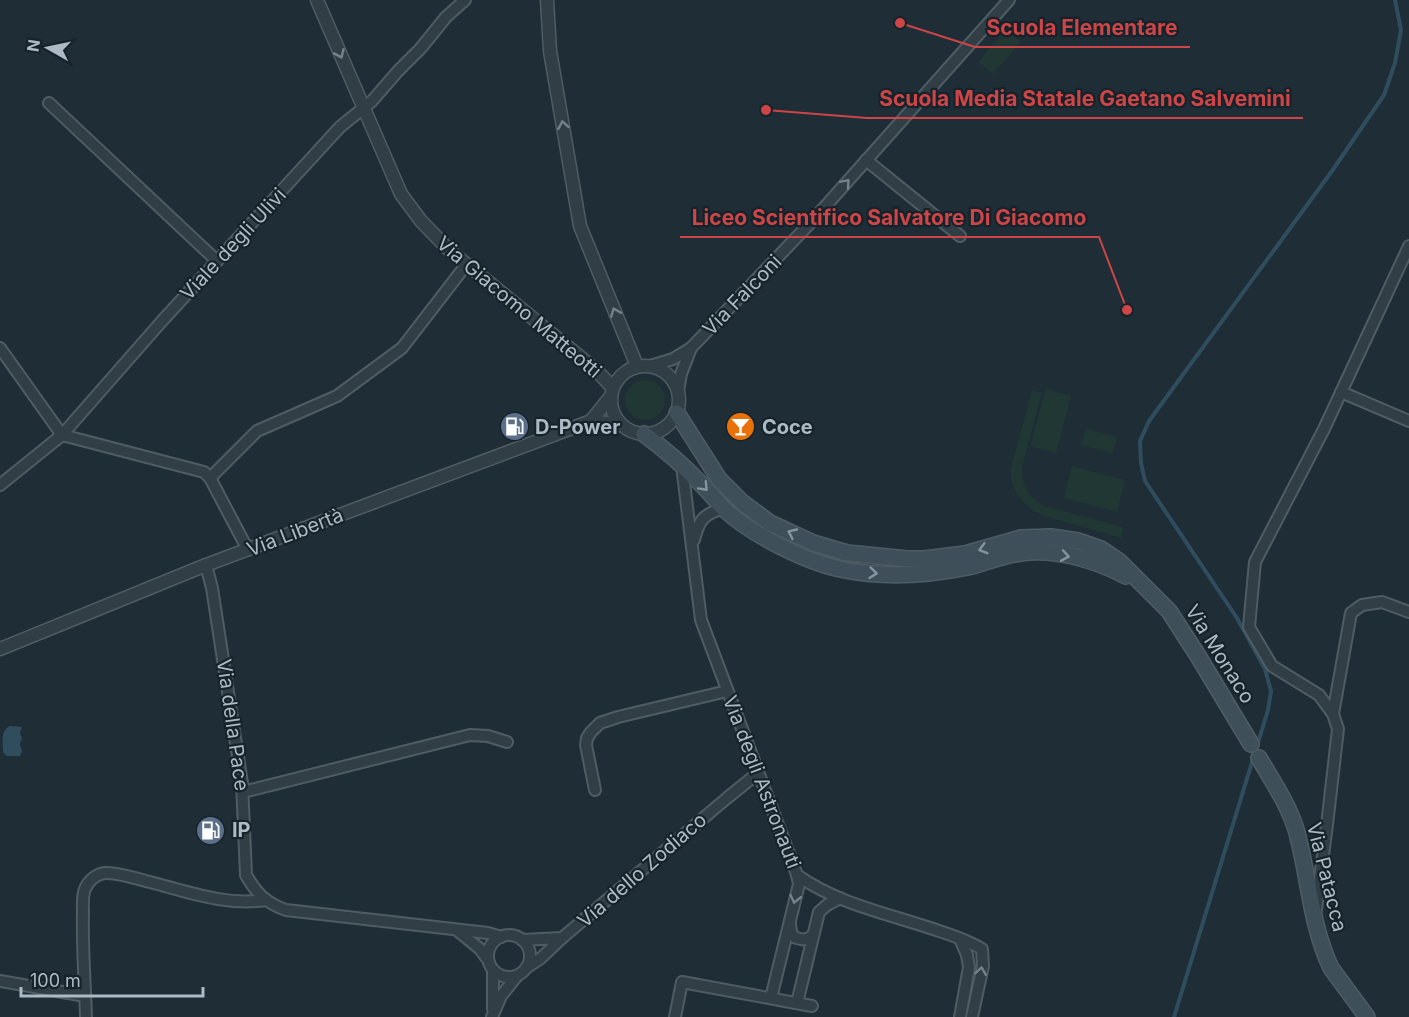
<svg xmlns="http://www.w3.org/2000/svg" width="1409" height="1017" viewBox="0 0 1409 1017" font-family="Inter,sans-serif">
<style>
.green{fill:#203734}
.water{fill:#304d5e}
.lines{fill:none;stroke-linecap:round;stroke-linejoin:round}
.stream{stroke:#304d5e;stroke-width:4}
.minor-casing{stroke:#4f5c64;stroke-width:14}
.tertiary-casing{stroke:#4f5c64;stroke-width:15}
.secondary-casing{stroke:#4f5c64;stroke-width:18}
.minor{stroke:#313e46;stroke-width:10}
.tertiary{stroke:#313e46;stroke-width:12}
.secondary{stroke:#3f4f59;stroke-width:15}
.oneway{stroke:#74828b}
.oneway2{stroke:#85959f}
.labels{text-anchor:middle;stroke-width:4.5;stroke-linejoin:round;paint-order:stroke}
.street-label{font-size:20px;fill:#abbac4;stroke:#17232a}
.poi-label{font-size:20px;font-weight:bold;fill:#abbac4;stroke:#17232a;text-anchor:start}
.leader{fill:none;stroke:#cd4547;stroke-width:2}
.callout-dot{fill:#cd4547;stroke:#17232a;stroke-width:2}
.callout-label{font-size:21px;text-anchor:middle;font-weight:bold;fill:#cd4547;stroke:#17232a;stroke-width:4.5;stroke-linejoin:round;paint-order:stroke}
</style>
<rect width="100%" height="100%" fill="#1e2d36"/>
<!-- green -->
<g class="green">
<path d="M 1006,29 L 1021,42 L 993,74 L 978,62 Z"/>
<circle cx="645" cy="400" r="20"/>
<path d="M 1046,389 L 1071,396 L 1056,453 L 1030,446 Z"/>
<path d="M 1032,390 L 1042,393 L 1022,467 C 1021,485 1029,497 1044,506 L 1123,527 L 1121,538 L 1041,515 C 1023,506 1009,490 1011,468 Z"/>
<path d="M 1086,429 L 1117,437 L 1113,453 L 1081,445 Z"/>
<path d="M 1072,466 L 1125,480 L 1117,512 L 1064,498 Z"/>
</g>
<!-- water -->
<path class="water" d="M 10,726 L 22,727 L 20,733 L 22,738 L 20,744 L 22,751 L 20,756 L 7,756 L 3,752 C 3,743 0,730 10,726 Z"/>
<g class="lines">
<!-- stream -->
<path class="stream" d="M 1174,1017 L 1268,710 L 1271,691 L 1265,669 L 1237,618 L 1145,481 L 1141,463 L 1140,441 L 1149,421 L 1332,171 L 1384,95 L 1395,63 L 1401,30 L 1395,0"/>
<defs>
<g id="minor">
<path d="M 49,103 L 217,261"/>
<path d="M 866,160 L 960,236"/>
<path d="M 0,348 L 62,435 L 204,472 L 210,478 L 248,550"/>
<path d="M 650,366 L 673,359 L 691,348 L 814,219 L 1009,0"/>
<path d="M 678,391 L 681,374 L 691,348"/>
<path d="M 1341,392 L 1409,421"/>
<path d="M 682,466 L 701,620 L 797,875 C 836,903 885,913 930,928 C 948,934 966,939 982,949 L 983,966 L 972,1017"/>
<path d="M 210,478 L 257,431 L 337,396 L 402,348 L 466,265"/>
<path d="M 0,485 L 62,435 L 162,321 L 340,127 L 372,101 L 398,71 L 421,48 L 446,17 L 465,0"/>
<path d="M 694,540 C 699,519 704,514 724,508"/>
<path d="M 206,565 L 212,588 L 242,783 L 246,875 C 256,893 266,903 286,910 L 488,933 L 501,937"/>
<path d="M 1333,714 L 1351,613 L 1362,605 L 1382,602 L 1409,612"/>
<path d="M 595,790 L 586,745 L 587,738 L 591,732 L 600,723 L 618,717 L 727,691"/>
<path d="M 243,792 L 470,735 L 488,736 L 507,742"/>
<path d="M 1316,909 L 1327,825 L 1338,729 L 1333,714 L 1319,695 L 1272,666 L 1249,627 L 1255,562 L 1324,429 L 1409,246"/>
<path d="M 790,923 L 791,932 L 794,937 C 802,940 806,941 813,935"/>
<path d="M 458,931 L 480,949 L 488,960"/>
<circle cx="509" cy="956" r="21"/>
<path d="M 522,940 L 562,938"/>
<path d="M 526,968 L 541,958 L 562,938 L 727,798 L 758,773"/>
<path d="M 0,981 L 85,996"/>
<path d="M 771,998 L 799,884 L 797,875"/>
<path d="M 797,1003 L 819,912 L 827,905 L 840,898"/>
<path d="M 493,1009 L 493,971"/>
<path d="M 86,1017 C 85,982 82,947 83,912 C 83,905 82,896 85,889 C 88,881 96,874 105,873 C 117,872 138,879 150,882 C 188,892 226,906 266,900"/>
<path d="M 492,1017 L 501,996 L 517,976"/>
<path d="M 675,1017 L 682,982 L 812,1006"/>
<path d="M 960,1017 L 969,967 L 967,955 L 960,939"/>
</g>
<g id="tertiary">
<path d="M 317,0 L 401,194 L 421,221 L 449,250 L 595,369 L 613,388"/>
<path d="M 547,0 L 550,51 L 580,226 L 637,366"/>
<circle cx="645" cy="400" r="34"/>
<path d="M 591,421 L 611,396"/>
<path d="M 0,649 L 206,565 L 591,421 L 621,425"/>
</g>
<g id="secondary">
<path d="M 677,413 L 719,479 L 743,503 L 770,523 L 813,543 L 847,553 L 907,559 L 924,559 L 965,554 L 1021,538 L 1051,537 L 1078,541 L 1101,549 L 1120,562 L 1169,611 L 1198,656 L 1251,744"/>
<path d="M 644,434 C 664,449 682,464 699,482 C 708,490 715,500 724,509 C 752,535 808,563 845,570 C 885,578 928,575 968,567 C 985,563 1003,555 1021,553 C 1056,548 1095,560 1126,576"/>
<path d="M 1259,758 C 1273,782 1290,807 1297,833 C 1309,878 1311,926 1331,968 L 1367,1017"/>
</g>
</defs>
<!-- minor casing -->
<use href="#minor" class="minor-casing"/>
<!-- tertiary casing -->
<use href="#tertiary" class="tertiary-casing"/>
<!-- secondary casing -->
<use href="#secondary" class="secondary-casing"/>
<!-- minor -->
<use href="#minor" class="minor"/>
<!-- tertiary -->
<use href="#tertiary" class="tertiary"/>
<!-- secondary -->
<use href="#secondary" class="secondary"/>
</g>
<!-- one-way arrows -->
<defs><path id="oneway-chevron" d="M-2-3.5L2.5 0L-2 3.5" fill="none" stroke-width="1.6" stroke-linecap="round" stroke-linejoin="round" transform="scale(1.5)"/></defs>
<g class="oneway">
<use href="#oneway-chevron" transform="translate(340 54) rotate(66)"/>
<use href="#oneway-chevron" transform="translate(563 125) rotate(-100)"/>
<use href="#oneway-chevron" transform="translate(846 183) rotate(-49)"/>
<use href="#oneway-chevron" transform="translate(615 312) rotate(-112)"/>
<use href="#oneway-chevron" transform="translate(795 899) rotate(103)"/>
<use href="#oneway-chevron" transform="translate(981 971) rotate(-82)"/>
</g>
<g class="oneway2">
<use href="#oneway-chevron" transform="translate(704 487) rotate(47)"/>
<use href="#oneway-chevron" transform="translate(792 533) rotate(-155)"/>
<use href="#oneway-chevron" transform="translate(983 549) rotate(164)"/>
<use href="#oneway-chevron" transform="translate(1065 556) rotate(10)"/>
<use href="#oneway-chevron" transform="translate(873 573) rotate(6)"/>
</g>
<!-- icons -->
<defs>
<symbol id="fuel-disc" viewBox="-11 -11 22 22"><circle r="9.5" fill="#5c6f8a" stroke="#17232a"/><path d="M-5.5-6h7V0h2V4h1.3V-2.5L3-4.5l.8-.8L6-3V5H2.5V1h-1V6h-7ZM-4.2-4.7v3.2H.2V-4.7Z" fill="#fff"/></symbol>
<symbol id="bar-disc" viewBox="-11 -11 22 22"><circle r="9.5" fill="#e8710a" stroke="#17232a"/><path d="M-6-5H6L.8 .8V4.5H3.5V6h-7V4.5H-.8V.8Z" fill="#fff"/></symbol>
</defs>
<g fill-rule="evenodd">
<use href="#fuel-disc" x="498" y="410" width="33" height="33"/>
<use href="#bar-disc" x="724" y="410" width="33" height="33"/>
<use href="#fuel-disc" x="194" y="814" width="33" height="33"/>
</g>
<g class="labels">
<!-- street labels -->
<g class="street-label">
<text transform="translate(233 244) rotate(-47)" y="7">Viale degli Ulivi</text>
<text transform="translate(742 295) rotate(-46)" y="7">Via Falconi</text>
<text transform="translate(519 307) rotate(40)" y="7">Via Giacomo Matteotti</text>
<text transform="translate(295 532) rotate(-21)" y="7">Via Libertà</text>
<text transform="translate(1220 654) rotate(58)" y="7">Via Monaco</text>
<text transform="translate(233 725) rotate(82)" y="7">Via della Pace</text>
<text transform="translate(762 782) rotate(69)" y="7">Via degli Astronauti</text>
<text transform="translate(642 870) rotate(-41)" y="7">Via dello Zodiaco</text>
<text transform="translate(1327 877) rotate(76)" y="7">Via Patacca</text>
</g>
<!-- poi labels -->
<g class="poi-label">
<text x="535" y="434">D-Power</text>
<text x="762" y="434">Coce</text>
<text x="232" y="837">IP</text>
</g>
</g>
<!-- callouts -->
<path class="leader" d="M900 23L975 47H1190M766 110L867 118H1303M1127 310L1099 237H680"/>
<g class="callout-dot">
<circle cx="900" cy="23" r="6"/>
<circle cx="766" cy="110" r="6"/>
<circle cx="1127" cy="310" r="6"/>
</g>
<g class="callout-label">
<text x="1082" y="35">Scuola Elementare</text>
<text x="1085" y="106">Scuola Media Statale Gaetano Salvemini</text>
<text x="889" y="225">Liceo Scientifico Salvatore Di Giacomo</text>
</g>
<!-- north arrow -->
<g transform="translate(48 48) rotate(279)" stroke="#17232a" stroke-width="4.5" paint-order="stroke">
<path d="M0-4.5L10 22L0 15L-10 22Z" fill="#abbac4"/>
<text y="-9" font-size="16" font-weight="bold" text-anchor="middle" fill="#abbac4">N</text>
</g>
<!-- scale -->
<path d="M21 987v9h182v-9" fill="none" stroke="#abbac4" stroke-width="3"/>
<text x="30" y="987" font-size="18" fill="#abbac4" stroke="#17232a" stroke-width="4.5" paint-order="stroke">100 m</text>
</svg>
